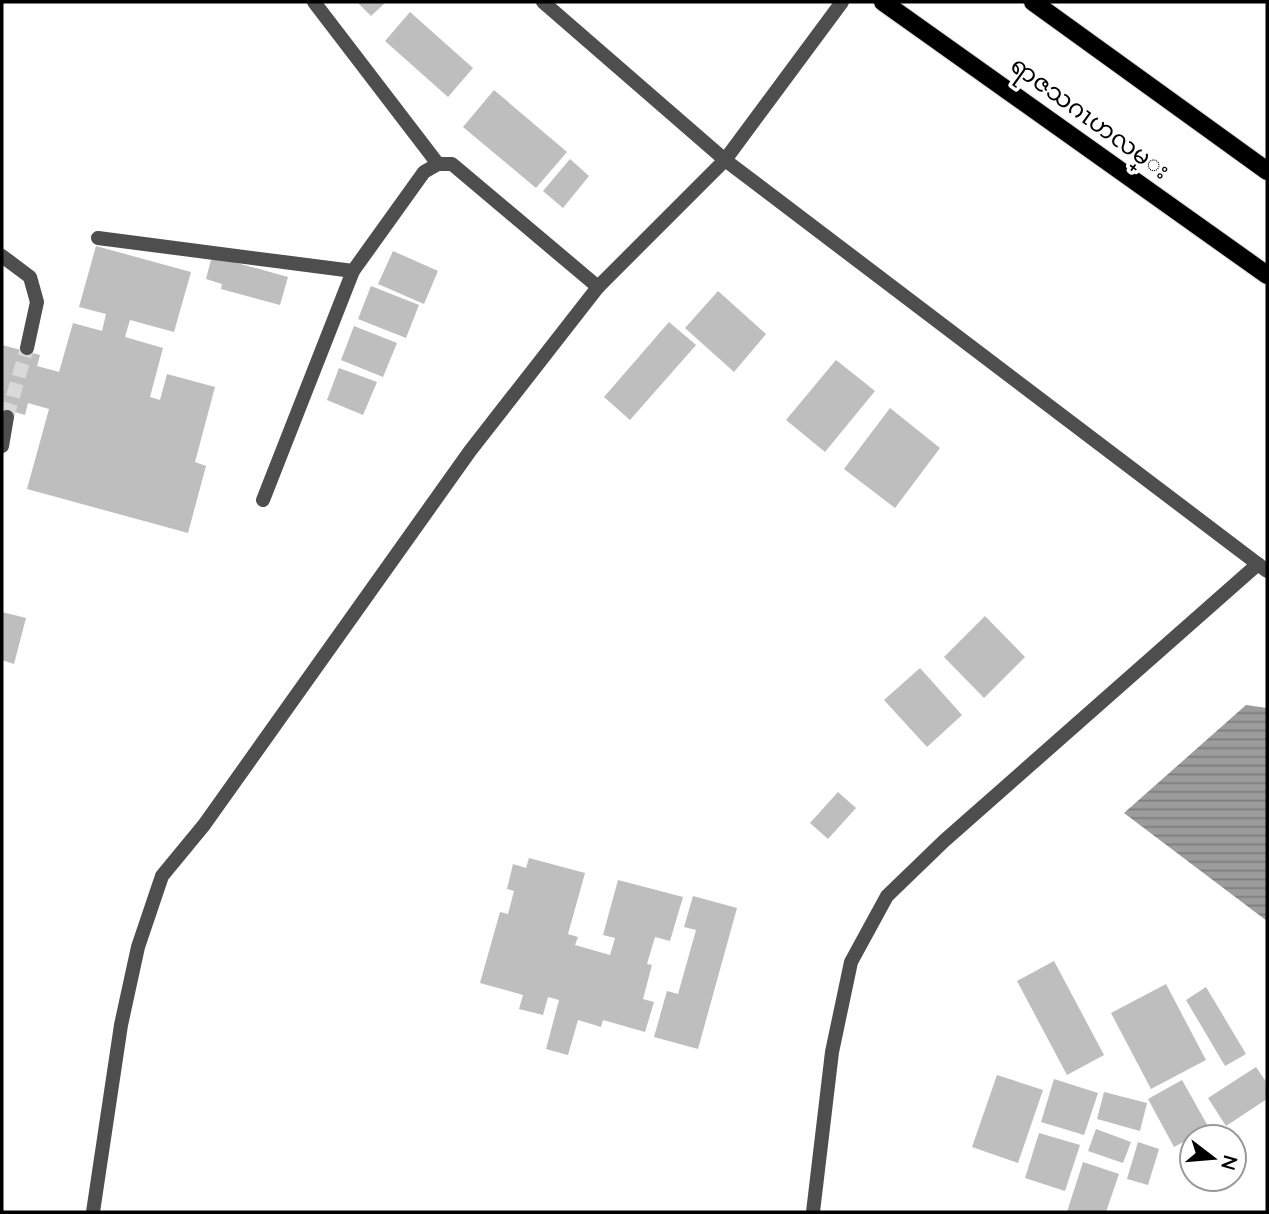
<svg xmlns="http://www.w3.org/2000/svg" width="1269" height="1214" viewBox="0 0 1269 1214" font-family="Lato,'Noto Sans Myanmar',sans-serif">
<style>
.water{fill:url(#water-rules)}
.building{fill:#bebebe}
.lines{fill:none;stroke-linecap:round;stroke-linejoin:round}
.street-tunnel{stroke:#d9d9d9;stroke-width:14;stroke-dasharray:14 7;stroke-linecap:butt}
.primary-casing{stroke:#dbdbdb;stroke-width:20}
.street{stroke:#4e4e4e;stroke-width:14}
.primary{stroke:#000;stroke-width:18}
.labels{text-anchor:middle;stroke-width:7;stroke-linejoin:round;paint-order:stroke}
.street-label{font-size:24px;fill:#000;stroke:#fff}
</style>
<defs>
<pattern id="water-rules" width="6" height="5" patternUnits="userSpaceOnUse" patternTransform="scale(1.75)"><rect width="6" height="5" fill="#9c9c9c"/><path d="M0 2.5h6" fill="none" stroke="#7d7d7d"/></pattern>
</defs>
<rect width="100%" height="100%" fill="#fff"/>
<!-- water -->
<path class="water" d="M 1246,705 L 1267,708 L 1267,921 L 1124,813 Z"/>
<!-- building -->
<g class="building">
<path d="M 357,2 L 386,2 L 371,16 Z"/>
<path d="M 410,12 L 473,68 L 448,97 L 385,41 Z"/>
<path d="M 494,90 L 567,152 L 536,188 L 463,127 Z"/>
<path d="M 570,159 L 589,176 L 563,208 L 543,191 Z"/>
<path d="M 96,246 L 191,272 L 174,332 L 130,320 L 125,337 L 163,348 L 150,397 L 160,400 L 167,374 L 215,387 L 195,462 L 206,466 L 188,533 L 27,489 L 49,409 L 28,403 L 25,415 L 2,408 L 2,345 L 40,355 L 37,366 L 59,372 L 73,323 L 102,331 L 106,314 L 79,307 Z"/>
<path d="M 393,251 L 438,271 L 424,304 L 378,284 Z"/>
<path d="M 212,256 L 288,277 L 280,305 L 221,289 L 222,284 L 206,279 Z"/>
<path d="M 371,286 L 419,305 L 406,338 L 358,319 Z"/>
<path d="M 718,291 L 766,334 L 734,372 L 685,328 Z"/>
<path d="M 669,322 L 696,345 L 630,420 L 604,397 Z"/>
<path d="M 354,326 L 397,343 L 383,377 L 341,360 Z"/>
<path d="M 836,360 L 875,391 L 825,452 L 786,420 Z"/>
<path d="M 339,368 L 377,382 L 363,415 L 327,400 Z"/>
<path d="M 890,408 L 940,448 L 895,508 L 844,469 Z"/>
<path d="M 2,612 L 26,618 L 14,664 L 2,660 Z"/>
<path d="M 985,616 L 1025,657 L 984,698 L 944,657 Z"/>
<path d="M 920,668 L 962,715 L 927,747 L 884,700 Z"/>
<path d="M 838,792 L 856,808 L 828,839 L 810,823 Z"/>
<path d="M 529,858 L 585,873 L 568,934 L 578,937 L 575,945 L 610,955 L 615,938 L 603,935 L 618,880 L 683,897 L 670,941 L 655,937 L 647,964 L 652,965 L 643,999 L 654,1002 L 645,1032 L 603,1020 L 601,1027 L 578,1020 L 568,1055 L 546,1049 L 559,1000 L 548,997 L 543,1015 L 519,1009 L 523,995 L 480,983 L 500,912 L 508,914 L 514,891 L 507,889 L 513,864 L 526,868 Z"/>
<path d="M 693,896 L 737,908 L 698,1049 L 654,1037 L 667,991 L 678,994 L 696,930 L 684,927 Z"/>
<path d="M 1054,961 L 1104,1055 L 1067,1075 L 1017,981 Z"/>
<path d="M 1166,984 L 1206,1060 L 1151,1089 L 1111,1013 Z"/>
<path d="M 1206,987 L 1246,1054 L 1225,1066 L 1186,1000 Z"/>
<path d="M 1256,1067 L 1267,1083 L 1267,1099 L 1226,1126 L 1208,1098 Z"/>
<path d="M 997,1075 L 1043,1090 L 1018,1163 L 972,1147 Z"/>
<path d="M 1054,1079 L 1098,1093 L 1084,1135 L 1041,1122 Z"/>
<path d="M 1182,1080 L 1209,1128 L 1174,1147 L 1148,1099 Z"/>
<path d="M 1104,1092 L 1147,1103 L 1140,1131 L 1097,1119 Z"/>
<path d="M 1096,1129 L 1131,1142 L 1123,1163 L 1088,1151 Z"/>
<path d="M 1039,1133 L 1080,1145 L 1065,1191 L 1025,1178 Z"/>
<path d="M 1138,1142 L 1159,1149 L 1148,1185 L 1127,1179 Z"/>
<path d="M 1083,1162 L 1119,1174 L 1106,1212 L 1067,1212 Z"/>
</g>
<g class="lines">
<!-- street-tunnel -->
<path class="street-tunnel" d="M 7,417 L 27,348"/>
<defs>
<g id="primary">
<path d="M 883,2 L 1267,275"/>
<path d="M 1033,2 L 1267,171"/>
</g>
</defs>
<!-- primary casing -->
<use href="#primary" class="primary-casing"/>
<!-- street -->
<g class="street">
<path d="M 314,2 L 438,164"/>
<path d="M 543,2 L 725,160 L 1267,571"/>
<path d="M 98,238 L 353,271 L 424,172 L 438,164 L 452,164 L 598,287"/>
<path d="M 2,256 L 30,277 L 37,302 L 27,348"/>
<path d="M 2,446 L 7,417"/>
<path d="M 263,500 L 353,271"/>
<path d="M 93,1212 L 121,1025 L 138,947 L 162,876 L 204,825 L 470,451 L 598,287 L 725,160 L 842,2"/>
<path d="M 813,1212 L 832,1052 L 851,962 L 887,896 L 944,841 L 1258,564"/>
</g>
<!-- primary -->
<use href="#primary" class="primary"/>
</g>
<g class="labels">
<!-- street labels -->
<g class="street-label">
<text transform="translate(1090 118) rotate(36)" y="8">ရာဇသဂၤဟလမ္း</text>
</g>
</g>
<!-- border -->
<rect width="1269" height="1214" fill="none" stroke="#000000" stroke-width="7"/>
<!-- north arrow -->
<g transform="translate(1213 1158) rotate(106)"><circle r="33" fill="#ffffff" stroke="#999999" stroke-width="2"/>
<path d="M0-5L12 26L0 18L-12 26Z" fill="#000000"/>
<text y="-10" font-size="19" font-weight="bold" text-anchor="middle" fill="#000000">N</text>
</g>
</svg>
